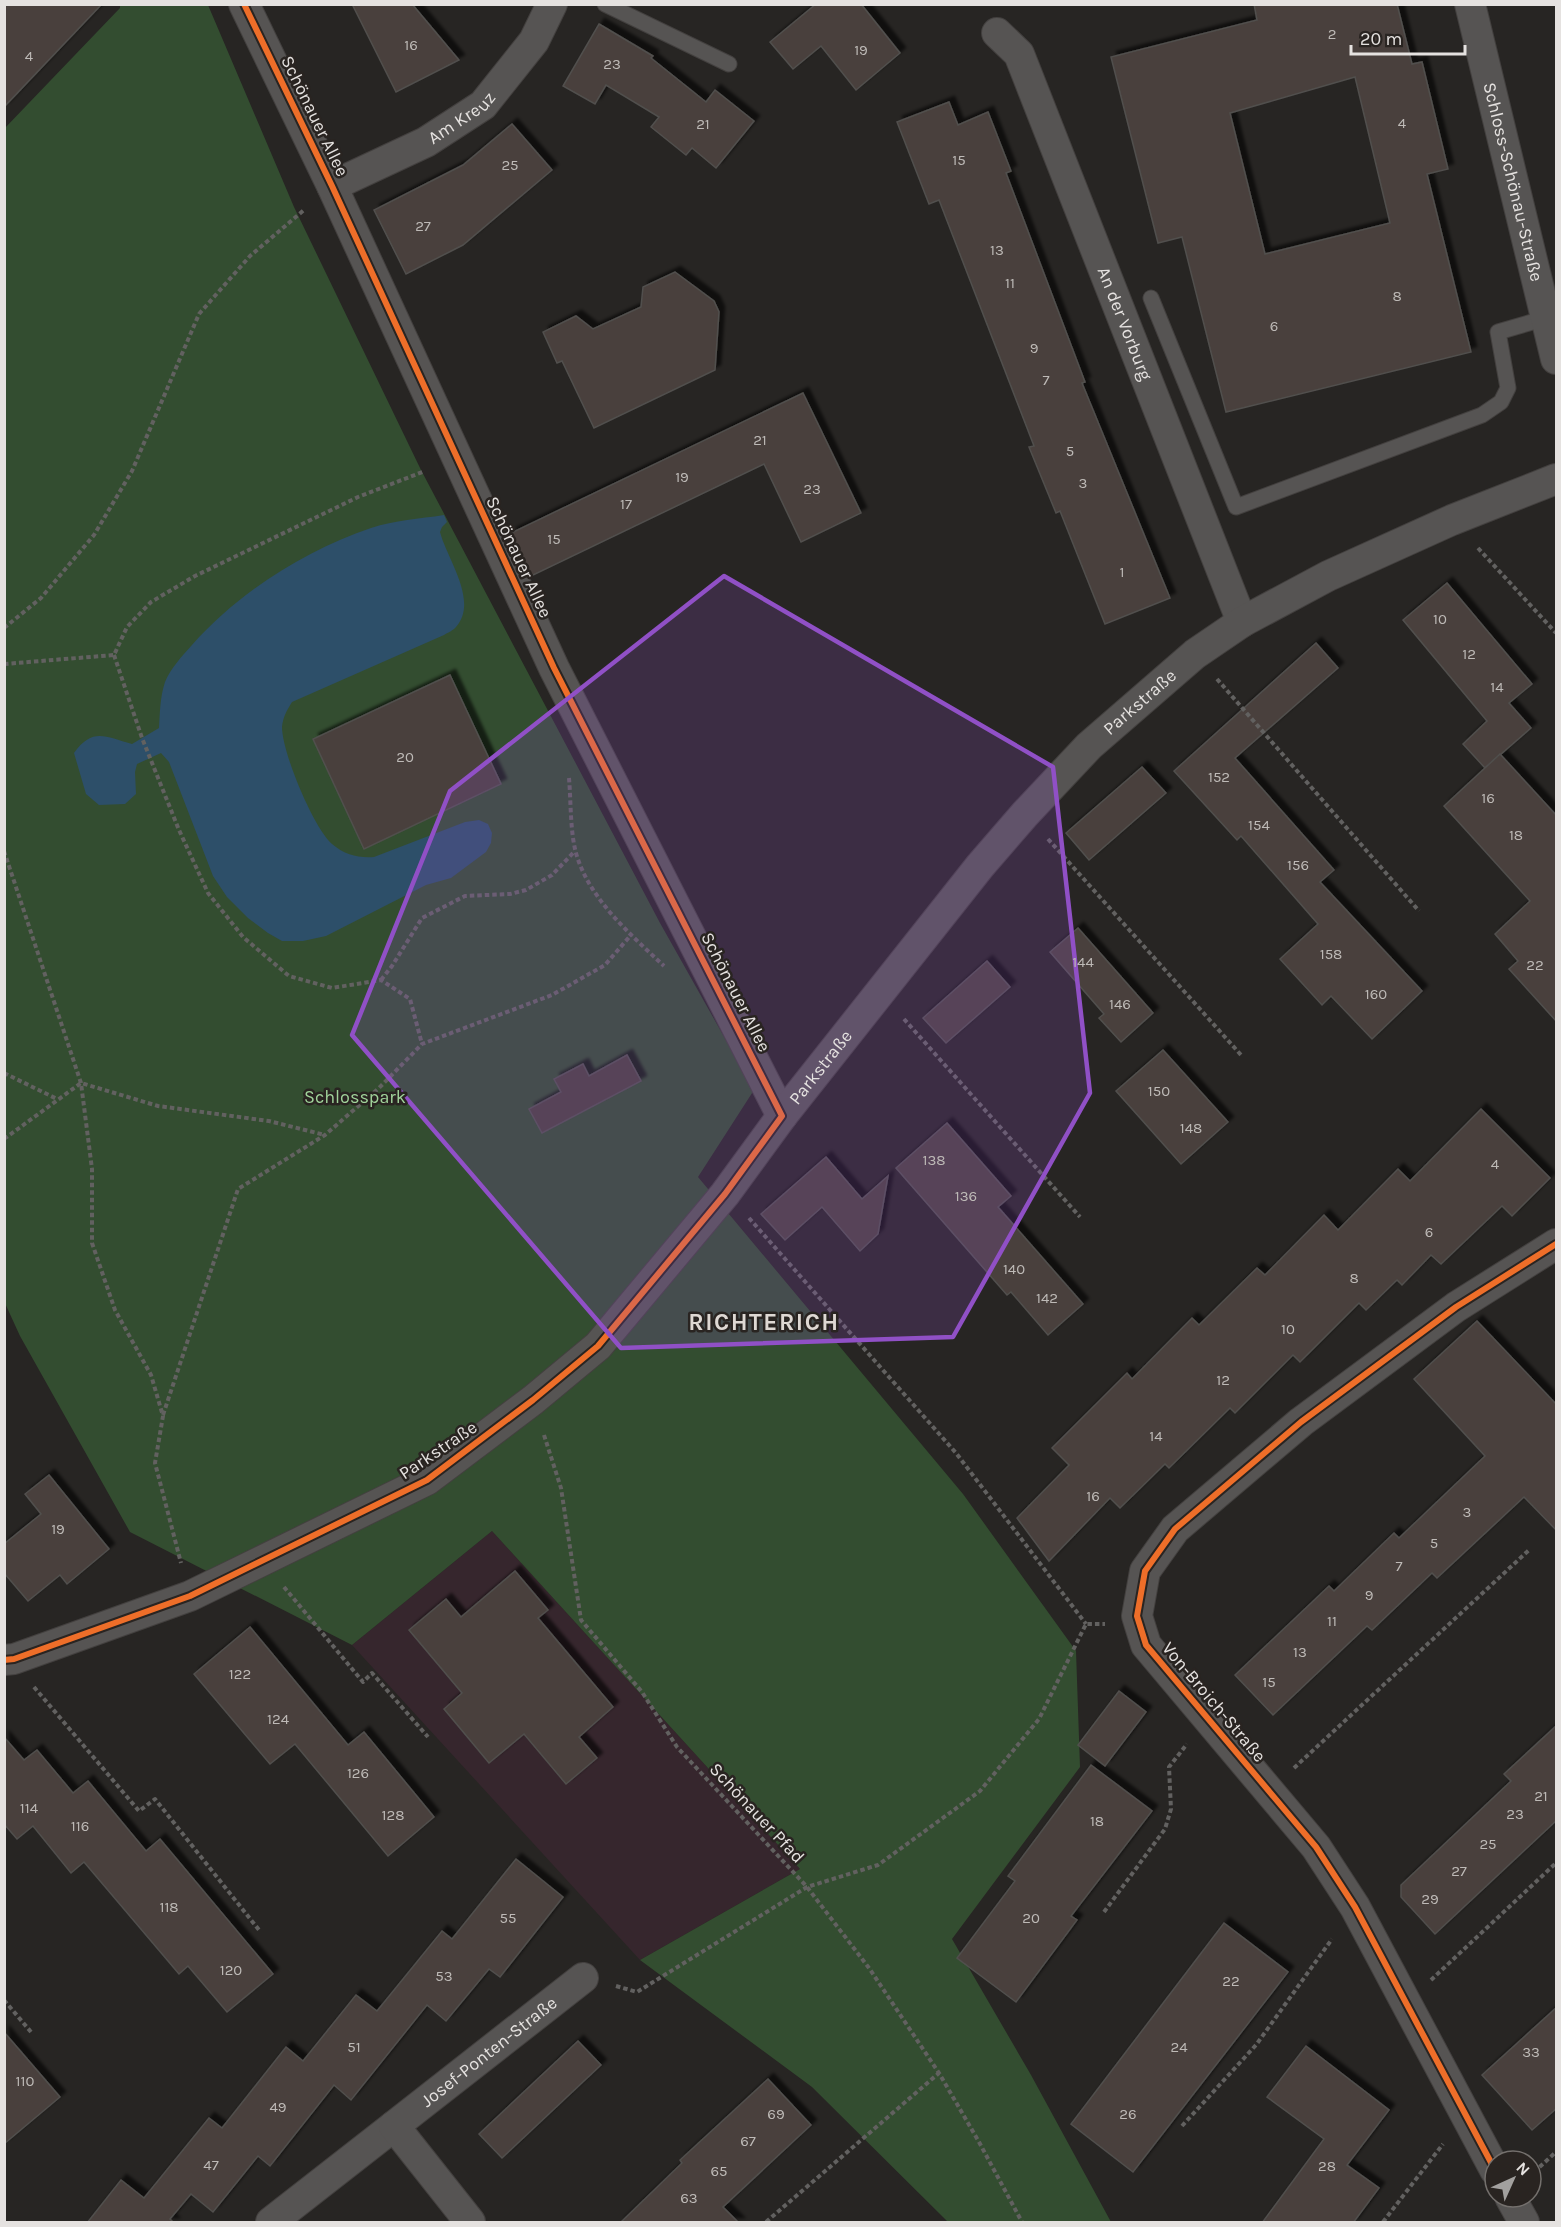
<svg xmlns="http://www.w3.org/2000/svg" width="1561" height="2227" viewBox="0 0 1561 2227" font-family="Karla,sans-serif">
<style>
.education{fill:#36262d}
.green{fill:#334d30}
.water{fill:#2d4f69}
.building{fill:#49413d;stroke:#514f4d;stroke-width:1.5;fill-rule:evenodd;filter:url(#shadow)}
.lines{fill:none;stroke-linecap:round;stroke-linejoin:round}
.service-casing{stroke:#43403f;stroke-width:17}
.minor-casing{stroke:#43403f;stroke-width:32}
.path{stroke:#626160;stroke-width:4;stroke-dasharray:4.5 3;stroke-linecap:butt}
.service{stroke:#565453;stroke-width:15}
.minor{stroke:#565453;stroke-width:30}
.cycleway-casing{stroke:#292421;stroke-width:10}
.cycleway{stroke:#ee6e29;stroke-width:6}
.marked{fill:#9050c6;fill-opacity:0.2;stroke:#9050c6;stroke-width:4.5;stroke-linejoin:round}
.labels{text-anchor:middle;stroke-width:5;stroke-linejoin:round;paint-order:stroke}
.number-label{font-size:15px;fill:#bebab7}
.street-label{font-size:18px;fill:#e5e2e0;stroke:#292421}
.park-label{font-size:18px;fill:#a0d39a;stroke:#292421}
.district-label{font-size:24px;font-weight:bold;letter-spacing:1.5px;fill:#ded8d3;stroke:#292421}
</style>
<defs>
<filter id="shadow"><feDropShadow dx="5.5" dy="-5.5" stdDeviation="1.5" flood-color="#0009"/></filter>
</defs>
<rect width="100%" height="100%" fill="#272523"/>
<!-- education -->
<path class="education" d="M 492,1531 L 800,1869 L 640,1960 L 352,1645 Z"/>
<!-- green -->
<path class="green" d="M 120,5 L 208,5 L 294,207 L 421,470 L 660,923 L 754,1090 L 698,1177 L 963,1494 L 1076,1651 L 1080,1767 L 952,1939 L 1031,2075 L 1111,2222 L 948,2222 L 812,2087 L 640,1960 L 800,1869 L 492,1531 L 352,1645 L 130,1532 L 20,1336 L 4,1301 L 4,129 L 120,8 Z"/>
<!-- water -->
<path class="water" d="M 444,515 L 447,522 L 442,527 L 440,532 C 447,559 479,601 456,627 C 454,630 447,633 444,635 L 292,702 C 287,710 283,717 282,727 C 282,752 313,827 332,844 C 345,855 358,858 374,857 L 465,822 L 479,820 L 488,824 L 492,833 L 491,843 L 486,852 L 451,878 L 426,885 L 326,936 L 303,941 L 282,941 L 268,933 L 248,918 L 227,897 L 213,876 L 169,762 L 161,753 L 137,764 L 135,772 L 136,794 L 125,804 L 99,805 L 86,794 L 74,753 C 93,727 105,737 132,744 L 159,728 C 160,712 160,697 165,682 C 171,668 182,656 192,645 C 239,592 304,551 371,528 C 395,520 419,519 444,515 Z"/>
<!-- building -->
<g class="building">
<path d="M 4,4 L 102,4 L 4,107 Z"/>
<path d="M 352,4 L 412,4 L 459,60 L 396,92 Z"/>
<path d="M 816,4 L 861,4 L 900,53 L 856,90 L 821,46 L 793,69 L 770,42 Z"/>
<path d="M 1254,4 L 1397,4 L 1412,64 L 1422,62 L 1448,169 L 1427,174 L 1471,352 L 1226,412 L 1182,237 L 1158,243 L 1111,57 L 1257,20 ZM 1355,77 L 1390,223 L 1265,254 L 1230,113 Z"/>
<path d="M 599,24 L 653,56 L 651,58 L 706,102 L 715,90 L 754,121 L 716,168 L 692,148 L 686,155 L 651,127 L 659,117 L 606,85 L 595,104 L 563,86 Z"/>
<path d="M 949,102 L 958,125 L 988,112 L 1011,171 L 1006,173 L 1085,382 L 1082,383 L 1170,598 L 1105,624 L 1060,511 L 1056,513 L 1029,447 L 1034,446 L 939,200 L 929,204 L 897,122 Z"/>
<path d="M 512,124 L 552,170 L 463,245 L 406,274 L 374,210 L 463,165 Z"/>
<path d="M 675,272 L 714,301 L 719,312 L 715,370 L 594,428 L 562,361 L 557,363 L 543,332 L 576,316 L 593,329 L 641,307 L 643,287 Z"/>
<path d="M 803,393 L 861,513 L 801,542 L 764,464 L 531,576 L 511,533 Z"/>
<path d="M 1447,583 L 1532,684 L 1509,703 L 1531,728 L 1485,768 L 1463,744 L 1487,721 L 1403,620 Z"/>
<path d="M 1316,643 L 1338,668 L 1235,758 L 1334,870 L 1320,882 L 1422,991 L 1372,1039 L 1331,996 L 1322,1005 L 1280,959 L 1318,924 L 1241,836 L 1237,840 L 1174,771 Z"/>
<path d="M 450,675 L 501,784 L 364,849 L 313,739 Z"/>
<path d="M 1500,754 L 1557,816 L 1557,1022 L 1509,969 L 1518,961 L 1495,934 L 1530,901 L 1444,806 Z"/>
<path d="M 1142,767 L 1166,793 L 1089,860 L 1066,833 Z"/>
<path d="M 1078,928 L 1153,1013 L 1121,1042 L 1099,1018 L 1104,1014 L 1050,952 Z"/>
<path d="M 987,961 L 1010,987 L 946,1043 L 923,1018 Z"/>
<path d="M 1163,1050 L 1228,1122 L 1181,1164 L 1116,1091 Z"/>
<path d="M 627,1055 L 641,1081 L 542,1133 L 529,1109 L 561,1092 L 554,1079 L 583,1064 L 589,1076 Z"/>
<path d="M 1481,1109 L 1550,1178 L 1512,1216 L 1502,1206 L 1441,1264 L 1431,1255 L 1402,1285 L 1397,1280 L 1366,1310 L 1359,1303 L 1300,1362 L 1293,1355 L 1235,1413 L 1230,1408 L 1169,1468 L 1165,1464 L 1120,1508 L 1110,1498 L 1049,1561 L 1017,1518 L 1069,1465 L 1052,1448 L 1127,1373 L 1132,1379 L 1192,1318 L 1199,1325 L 1257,1268 L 1265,1275 L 1324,1215 L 1338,1230 L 1398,1169 L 1410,1181 Z"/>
<path d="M 947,1123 L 1011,1196 L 998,1207 L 1083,1304 L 1048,1335 L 1011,1292 L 1007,1295 L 896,1168 Z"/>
<path d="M 826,1157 L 862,1199 L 888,1176 L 878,1234 L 860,1251 L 822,1207 L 785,1240 L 761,1214 Z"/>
<path d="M 1477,1321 L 1557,1405 L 1557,1531 L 1524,1497 L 1437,1578 L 1432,1573 L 1372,1630 L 1367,1626 L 1273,1715 L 1235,1675 L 1329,1586 L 1334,1591 L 1394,1533 L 1399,1538 L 1485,1456 L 1414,1379 Z"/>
<path d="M 49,1475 L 109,1549 L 67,1584 L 60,1575 L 28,1601 L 4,1573 L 4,1544 L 41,1514 L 25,1494 Z"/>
<path d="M 515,1571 L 548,1610 L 538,1618 L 613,1707 L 579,1737 L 597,1758 L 566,1784 L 524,1734 L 489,1763 L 444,1709 L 462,1693 L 409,1630 L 446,1599 L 461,1617 Z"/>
<path d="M 250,1627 L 348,1745 L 364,1732 L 434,1817 L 388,1856 L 295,1744 L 270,1764 L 194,1674 Z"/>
<path d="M 1119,1691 L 1146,1712 L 1105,1766 L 1078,1745 Z"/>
<path d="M 1557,1725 L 1557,1820 L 1435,1934 L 1401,1897 L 1401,1885 L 1511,1781 L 1504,1774 Z"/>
<path d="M 4,1737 L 24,1760 L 37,1750 L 73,1793 L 88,1781 L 146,1851 L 160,1839 L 273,1974 L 227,2012 L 188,1966 L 179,1974 L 84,1862 L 71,1873 L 33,1826 L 17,1839 L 4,1824 Z"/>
<path d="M 1091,1765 L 1152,1811 L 1071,1916 L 1077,1920 L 1016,2002 L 957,1958 L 1015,1881 L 1008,1876 Z"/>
<path d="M 516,1859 L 563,1897 L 500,1977 L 489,1969 L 446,2021 L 427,2005 L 351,2100 L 334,2085 L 270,2166 L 258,2156 L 213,2212 L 191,2194 L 170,2219 L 174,2223 L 87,2223 L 121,2180 L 144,2198 L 209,2118 L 222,2128 L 286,2047 L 303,2061 L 356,1995 L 377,2011 L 442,1931 L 452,1939 Z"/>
<path d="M 1224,1923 L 1288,1972 L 1133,2172 L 1071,2124 Z"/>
<path d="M 1557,2007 L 1557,2108 L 1532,2130 L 1482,2075 Z"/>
<path d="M 4,2032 L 60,2097 L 4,2144 Z"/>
<path d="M 578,2041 L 601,2065 L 502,2158 L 479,2134 Z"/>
<path d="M 1306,2046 L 1389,2110 L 1347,2165 L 1379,2188 L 1353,2223 L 1262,2223 L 1324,2139 L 1267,2097 Z"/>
<path d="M 768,2079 L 811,2125 L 723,2207 L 739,2223 L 620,2223 L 682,2163 L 680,2160 Z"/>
</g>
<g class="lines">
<defs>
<g id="service">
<path d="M 605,4 L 729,64"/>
<path d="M 1151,298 L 1236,507 L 1482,415 L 1501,402 L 1508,388 L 1498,332 L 1546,318"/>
</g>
<g id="minor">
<path d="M 244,4 L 332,186 L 554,668 L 782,1116"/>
<path id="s1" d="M 1470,4 L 1556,359"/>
<path id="s2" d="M 997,33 L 1019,54 L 1242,622"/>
<path id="s3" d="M 332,186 L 426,142 L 483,105 L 534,41 L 552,4"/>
<path id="s4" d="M 4,1660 L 14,1659 L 190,1596 L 427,1480 L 533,1400 L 598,1346 L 725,1194 L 782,1116 L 980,866 L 1025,814 L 1089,746 L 1195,654 L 1242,622 L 1328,576 L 1452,520 L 1556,479"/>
<path d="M 1495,2170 L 1355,1907 L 1316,1847 L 1146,1645 L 1137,1616 L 1145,1571 L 1175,1529 L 1301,1422 L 1456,1307 L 1556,1244"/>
<path d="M 1510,2197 L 1524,2222"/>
<path d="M 271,2222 L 394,2126"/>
<path id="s5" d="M 470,2222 L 394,2126 L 583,1978"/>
</g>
</defs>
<!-- service casing -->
<use href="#service" class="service-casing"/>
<!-- minor casing -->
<use href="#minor" class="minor-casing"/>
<!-- path -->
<g class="path">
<path d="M 1478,548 L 1556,633"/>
<path d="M 4,628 L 41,598 L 94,535 L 132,471 L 199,314 L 250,256 L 304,210"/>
<path d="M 114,655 L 142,738 L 179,830 L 208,893 L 243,937 L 289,976 L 332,988 L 381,980 L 410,999 L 422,1044"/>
<path d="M 4,664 L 114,655 L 127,627 L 151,602 L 195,576 L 358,497 L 425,471"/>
<path d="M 1217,679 L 1419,911"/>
<path d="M 569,778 C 571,801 570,831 576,853 C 589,899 630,934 664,966"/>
<path d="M 1048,839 L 1241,1055"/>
<path d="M 4,851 L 81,1083 L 92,1169 L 92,1243 L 115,1310 L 151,1375 L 163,1416 L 155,1463 L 181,1563"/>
<path d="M 381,980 L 392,966 L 422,918 L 465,896 L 510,894 L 526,890 L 552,875 L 575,851"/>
<path d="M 904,1019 L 1080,1217"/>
<path d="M 4,1073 L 57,1099"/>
<path d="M 4,1139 L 81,1083 L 158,1106 L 269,1121 L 325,1135"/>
<path d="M 749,1218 L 956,1453 L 1086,1624"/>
<path d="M 163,1415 L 238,1189 L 325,1135 L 379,1088 L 422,1044 L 552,995 L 605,965 L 631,935"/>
<path d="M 544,1435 L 561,1488 L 581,1620 L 642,1692 L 677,1747 L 807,1887 L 869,1968 L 939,2073 L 979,2142 L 1022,2222"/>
<path d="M 284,1587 L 363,1682 L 372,1673 L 428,1737"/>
<path d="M 34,1687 L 139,1811 L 155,1799 L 259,1930"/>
<path d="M 1294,1768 L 1529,1550"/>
<path d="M 1104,1912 L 1165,1829 L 1171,1809 L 1169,1767 L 1187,1744"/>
<path d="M 1431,1980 L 1556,1863"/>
<path d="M 616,1986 L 637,1992 L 807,1887 L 878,1865 L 980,1791 L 1039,1719 L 1086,1624 L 1105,1624"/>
<path d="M 4,2000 L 31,2032"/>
<path d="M 1182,2126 L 1256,2045 L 1332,1939"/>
<path d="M 1534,2172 L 1556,2152"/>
<path d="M 766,2222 L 939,2073"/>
<path d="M 1383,2222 L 1443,2144"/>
</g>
<!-- service -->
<use href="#service" class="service"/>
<!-- minor -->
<use href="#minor" class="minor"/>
<defs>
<g id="cycleway">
<path d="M 4,1660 L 14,1659 L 190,1596 L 427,1480 L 533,1400 L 598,1346 L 725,1194 L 782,1116 L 554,668 L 332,186 L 244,4"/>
<path d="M 1495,2170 L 1355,1907 L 1316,1847 L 1146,1645 L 1137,1616 L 1145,1571 L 1175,1529 L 1301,1422 L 1456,1307 L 1556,1244"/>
</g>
</defs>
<!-- cycleway casing -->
<use href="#cycleway" class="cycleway-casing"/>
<!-- cycleway -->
<use href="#cycleway" class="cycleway"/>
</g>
<!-- marked area -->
<path class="marked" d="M 724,576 L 1053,767 L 1090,1093 L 953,1337 L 621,1348 L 352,1035 L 450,791 Z"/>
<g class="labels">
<!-- number labels -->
<g class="number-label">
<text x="1332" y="39">2</text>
<text x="411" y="50">16</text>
<text x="861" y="55">19</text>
<text x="29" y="61">4</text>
<text x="612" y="69">23</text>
<text x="1402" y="128">4</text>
<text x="703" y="129">21</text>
<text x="959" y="165">15</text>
<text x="510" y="170">25</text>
<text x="423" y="231">27</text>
<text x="997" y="255">13</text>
<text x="1010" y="288">11</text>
<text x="1397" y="301">8</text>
<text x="1274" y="331">6</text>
<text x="1034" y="353">9</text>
<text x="1046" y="385">7</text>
<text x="760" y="445">21</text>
<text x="1070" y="456">5</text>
<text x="682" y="482">19</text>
<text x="1083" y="488">3</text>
<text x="812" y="494">23</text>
<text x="626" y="509">17</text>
<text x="554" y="544">15</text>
<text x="1122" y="577">1</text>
<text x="1440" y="624">10</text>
<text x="1469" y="659">12</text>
<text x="1497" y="692">14</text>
<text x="405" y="762">20</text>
<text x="1219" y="782">152</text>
<text x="1488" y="803">16</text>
<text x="1259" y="830">154</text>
<text x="1516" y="840">18</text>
<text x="1298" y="870">156</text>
<text x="1331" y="959">158</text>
<text x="1083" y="967">144</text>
<text x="1535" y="970">22</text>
<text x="1376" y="999">160</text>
<text x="1120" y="1009">146</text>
<text x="1159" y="1096">150</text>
<text x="1191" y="1133">148</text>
<text x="934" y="1165">138</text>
<text x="1495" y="1169">4</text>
<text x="966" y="1201">136</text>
<text x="1429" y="1237">6</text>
<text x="1014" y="1274">140</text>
<text x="1354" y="1283">8</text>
<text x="1047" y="1303">142</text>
<text x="1288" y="1334">10</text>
<text x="1223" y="1385">12</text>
<text x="1156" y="1441">14</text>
<text x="1093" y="1501">16</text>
<text x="1467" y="1517">3</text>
<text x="58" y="1534">19</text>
<text x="1434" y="1548">5</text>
<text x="1399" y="1571">7</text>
<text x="1369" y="1600">9</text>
<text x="1332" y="1626">11</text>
<text x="1300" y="1657">13</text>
<text x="240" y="1679">122</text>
<text x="1269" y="1687">15</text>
<text x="278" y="1724">124</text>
<text x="358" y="1778">126</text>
<text x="1541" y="1801">21</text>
<text x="29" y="1813">114</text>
<text x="1515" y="1819">23</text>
<text x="393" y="1820">128</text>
<text x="1097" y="1826">18</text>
<text x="80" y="1831">116</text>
<text x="1488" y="1849">25</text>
<text x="1459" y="1876">27</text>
<text x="1430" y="1904">29</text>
<text x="169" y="1912">118</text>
<text x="508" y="1923">55</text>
<text x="1031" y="1923">20</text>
<text x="231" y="1975">120</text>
<text x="444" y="1981">53</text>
<text x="1231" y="1986">22</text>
<text x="354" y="2052">51</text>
<text x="1179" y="2052">24</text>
<text x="1531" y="2057">33</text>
<text x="25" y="2086">110</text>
<text x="278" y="2112">49</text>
<text x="776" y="2119">69</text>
<text x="1128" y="2119">26</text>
<text x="748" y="2146">67</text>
<text x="211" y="2170">47</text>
<text x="1327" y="2171">28</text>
<text x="719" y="2176">65</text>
<text x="689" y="2203">63</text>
</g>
<!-- street labels -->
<g class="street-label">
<text dy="6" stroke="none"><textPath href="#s3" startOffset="147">Am Kreuz</textPath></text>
<text transform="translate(315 116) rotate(64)" y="6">Schönauer Allee</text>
<text dy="6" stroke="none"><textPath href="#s1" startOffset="183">Schloss-Schönau-Straße</textPath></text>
<text dy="6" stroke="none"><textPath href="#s2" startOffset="320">An der Vorburg</textPath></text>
<text transform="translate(519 557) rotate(65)" y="6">Schönauer Allee</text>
<text dy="6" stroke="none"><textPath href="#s4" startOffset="1521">Parkstraße</textPath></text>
<text transform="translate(736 992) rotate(63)" y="6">Schönauer Allee</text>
<text dy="6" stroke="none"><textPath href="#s4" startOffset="1035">Parkstraße</textPath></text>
<text transform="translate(438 1450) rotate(-34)" y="6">Parkstraße</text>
<text transform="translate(1214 1702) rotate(50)" y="6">Von-Broich-Straße</text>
<text transform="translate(757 1813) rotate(47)" y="6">Schönauer Pfad</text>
<text dy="6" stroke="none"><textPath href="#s5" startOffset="243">Josef-Ponten-Straße</textPath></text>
</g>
<!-- park labels -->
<g class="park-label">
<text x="355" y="1103">Schlosspark</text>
</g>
<!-- district labels -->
<g class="district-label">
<text x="764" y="1330">RICHTERICH</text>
</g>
</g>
<!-- border -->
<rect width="1561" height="2227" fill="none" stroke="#e5e2e0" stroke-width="12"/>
<!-- north arrow -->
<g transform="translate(1513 2179) rotate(45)"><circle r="28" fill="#292421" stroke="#74706d" stroke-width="1.5"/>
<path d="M0-4.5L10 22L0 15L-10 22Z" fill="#a2a09e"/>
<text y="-9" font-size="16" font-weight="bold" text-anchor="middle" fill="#e5e2e0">N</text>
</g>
<!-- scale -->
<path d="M1351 45v9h114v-9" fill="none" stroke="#e5e2e0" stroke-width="3"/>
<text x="1360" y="45" font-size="18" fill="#e5e2e0" stroke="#292421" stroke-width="4.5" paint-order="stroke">20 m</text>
</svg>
